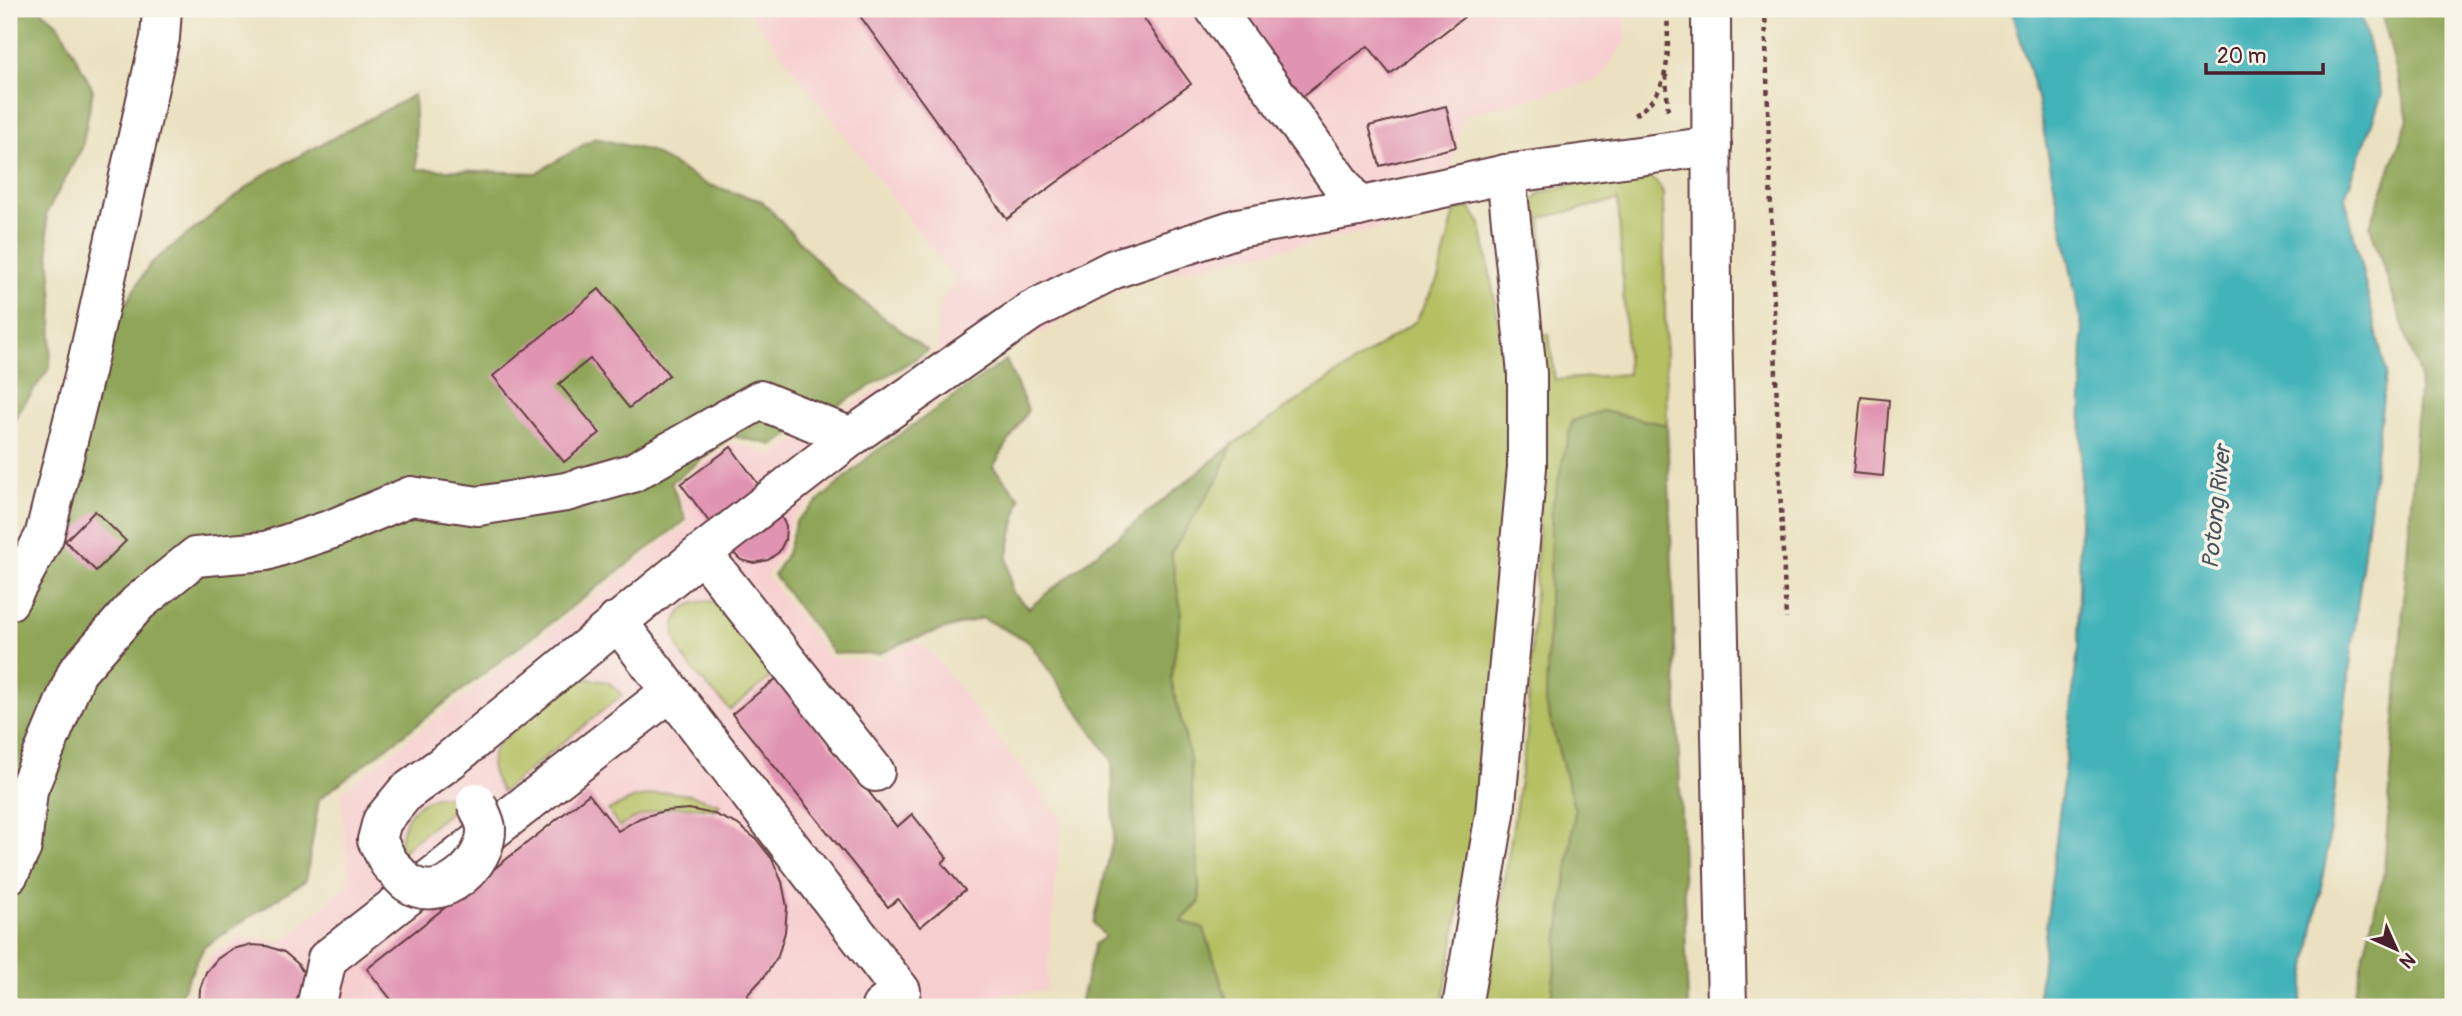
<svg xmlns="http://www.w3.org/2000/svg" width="2462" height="1016" viewBox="0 0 2462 1016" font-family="Pangolin,sans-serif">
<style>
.built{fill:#f7cfd0}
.green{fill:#b4c062;stroke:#7f7046;stroke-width:2}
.forest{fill:#8fa658;stroke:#6c6242;stroke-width:2}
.water{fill:#43b3b9;stroke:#466972;stroke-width:2}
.building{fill:#e194b2}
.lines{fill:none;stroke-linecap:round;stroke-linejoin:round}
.minor-casing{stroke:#623c41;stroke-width:42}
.major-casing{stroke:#623c41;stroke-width:42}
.path{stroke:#623c41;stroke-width:4.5;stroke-dasharray:5 5;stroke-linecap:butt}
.minor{stroke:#fff;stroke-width:38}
.major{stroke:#fff;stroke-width:38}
.minor-bridge-casing{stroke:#623c41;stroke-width:42;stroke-linecap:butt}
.minor-bridge{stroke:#fff;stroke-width:38}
.labels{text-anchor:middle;stroke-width:7;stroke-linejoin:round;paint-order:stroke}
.water-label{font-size:23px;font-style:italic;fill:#48535d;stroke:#f7f3e8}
</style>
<rect width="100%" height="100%" fill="#f7f3e8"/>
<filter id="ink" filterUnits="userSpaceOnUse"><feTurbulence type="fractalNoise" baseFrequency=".0143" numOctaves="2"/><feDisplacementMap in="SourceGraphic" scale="14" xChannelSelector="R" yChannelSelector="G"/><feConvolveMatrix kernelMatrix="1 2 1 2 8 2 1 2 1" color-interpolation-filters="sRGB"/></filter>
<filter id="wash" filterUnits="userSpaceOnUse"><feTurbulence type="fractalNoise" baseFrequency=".00686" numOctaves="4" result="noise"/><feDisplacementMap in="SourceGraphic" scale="28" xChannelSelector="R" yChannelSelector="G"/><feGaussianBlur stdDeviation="1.57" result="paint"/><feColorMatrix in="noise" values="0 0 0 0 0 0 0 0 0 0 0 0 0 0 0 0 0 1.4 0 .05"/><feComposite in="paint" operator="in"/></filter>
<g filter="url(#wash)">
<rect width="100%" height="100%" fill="#ebe1c0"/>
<!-- built -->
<path class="built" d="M 747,9 L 1624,9 L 1627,39 L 1599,80 L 1463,116 L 1440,216 L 1136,280 L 1004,353 L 872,449 L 792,518 L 783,550 L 767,576 L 830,658 L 877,660 L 916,642 L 933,655 L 1061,819 L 1046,991 L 952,999 L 941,1007 L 185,1007 L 211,955 L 239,937 L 284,941 L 349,883 L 341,792 L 689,522 L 676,484 L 732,442 L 774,455 L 937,351 L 938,308 L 956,281 Z"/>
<!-- green -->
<g class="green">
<path d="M 1620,174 C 1641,175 1654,172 1663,193 L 1667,425 L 1602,411 L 1552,507 L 1546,704 L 1575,811 L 1550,1007 L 1485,1007 L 1527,735 L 1541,485 L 1542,334 L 1549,335 L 1555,380 L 1628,374 L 1618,200 L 1541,218 L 1544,263 L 1539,273 L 1533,267 L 1528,208 L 1540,193 Z"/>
<path d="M 1469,207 L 1481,224 L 1509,380 L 1502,666 L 1442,1007 L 1229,1007 L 1204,929 L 1181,921 L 1200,902 L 1190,758 L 1171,679 L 1181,611 L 1171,553 L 1220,475 L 1232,445 L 1416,321 L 1438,279 L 1455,211 Z"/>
<path d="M 711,601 L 721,606 L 777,672 L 730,710 C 710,686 661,649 678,616 C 685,603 698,602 711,601 Z"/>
<path d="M 590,679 L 608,682 L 622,695 L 502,792 C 491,773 486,761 499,742 L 575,680 Z"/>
<path d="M 668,792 L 691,795 L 720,804 L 717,810 C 680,804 651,807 619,827 L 608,810 L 635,798 Z"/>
<path d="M 444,796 L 461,803 L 400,853 C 398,825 413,798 444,796 Z"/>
</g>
<!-- forest -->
<g class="forest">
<path d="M 9,9 L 40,9 L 59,25 L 93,90 L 82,148 L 46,214 L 53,301 L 50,367 L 17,414 L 9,440 Z"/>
<path d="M 2381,9 L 2453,9 L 2453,1007 L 2351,1007 L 2384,872 L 2420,377 L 2370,226 L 2408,119 Z"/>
<path d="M 414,95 L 417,169 L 536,173 L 595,138 L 650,151 L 706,184 L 762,201 L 838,283 L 928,351 L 773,445 L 732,436 L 671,483 L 686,520 L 319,799 L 306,880 L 204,947 L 174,1007 L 9,1007 L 9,635 L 49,567 L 111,328 L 150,264 L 263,175 Z"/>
<path d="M 1006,360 L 1028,410 L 993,467 L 1020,498 L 1007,558 L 1012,592 L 1029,608 L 1232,445 L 1220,475 L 1171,553 L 1181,611 L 1171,679 L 1190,758 L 1200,902 L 1181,921 L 1204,929 L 1229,1007 L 1079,1007 L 1095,944 L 1105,937 L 1094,923 L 1114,835 L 1112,760 L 1029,642 L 982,618 L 912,639 L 878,654 L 833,653 L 774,575 L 787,553 L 796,521 L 872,454 Z"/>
<path d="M 1602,411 L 1667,425 L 1688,1007 L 1550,1007 L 1575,811 L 1546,704 L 1552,507 L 1572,421 Z"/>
</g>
<!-- water -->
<path class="water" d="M 2012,9 L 2359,9 L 2382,95 L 2345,197 L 2386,373 L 2327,853 L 2300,1007 L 2037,1007 L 2078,649 L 2083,332 L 2037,98 Z"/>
<g id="blocks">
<!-- building -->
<g class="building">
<path d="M 855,9 L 1137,9 L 1191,84 L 1007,219 Z"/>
<path d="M 1221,9 L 1458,9 L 1464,17 L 1390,74 L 1368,46 L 1294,103 Z"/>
<path d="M 1446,106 L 1456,147 L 1380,166 L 1369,126 Z"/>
<path d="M 599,289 L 669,375 L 629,408 L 590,359 L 559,384 L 600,433 L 564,462 L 493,376 Z"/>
<path d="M 1861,397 L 1889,400 L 1883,476 L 1853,473 Z"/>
<path d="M 731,447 L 780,514 L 786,526 L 785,540 L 779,552 L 768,560 L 754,563 L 741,560 L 730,550 L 681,484 Z"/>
<path d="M 95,511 L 126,541 L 96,571 L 65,541 Z"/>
<path d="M 777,678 L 897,827 L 912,814 L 947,858 L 942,863 L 965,890 L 920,927 L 898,899 L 888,907 L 732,714 Z"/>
<path d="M 589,794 L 618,831 L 640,818 L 664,811 L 689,809 L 714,814 L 737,824 L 756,839 L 772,859 L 782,882 L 787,907 L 785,932 L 778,956 L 764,977 L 747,995 L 756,1007 L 397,1007 L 367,969 Z"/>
<path d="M 249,945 L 267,946 L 284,952 L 297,963 L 307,978 L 310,1007 L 199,1007 L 200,989 L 206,972 L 217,959 L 232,949 Z"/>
</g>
</g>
</g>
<g filter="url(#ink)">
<use href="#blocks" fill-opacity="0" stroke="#623c41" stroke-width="2"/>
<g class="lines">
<defs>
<g id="minor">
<path d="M 1215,9 L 1358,207"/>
<path d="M 9,601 L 44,537 L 85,372 L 160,38 L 162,9"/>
<path d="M 617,621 L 901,991 L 881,1007"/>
<path d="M 875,772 L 702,553 L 851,437 L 1031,311 L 1114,269 L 1238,228 L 1358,207 L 1506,174 L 1712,146"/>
<path d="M 389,863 L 377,840 L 382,821 L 405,793 L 450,760 L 702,553"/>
<path d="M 9,874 L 22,847 L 28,790 L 77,672 L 138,603 L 195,557 L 266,551 L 332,529 L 411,496 L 478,506 L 566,492 L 632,473 L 760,400 L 851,437"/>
<path d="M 316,1007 L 327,959 L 670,692"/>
<path d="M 1462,1007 L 1495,814 L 1527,467 L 1527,373 L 1506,174"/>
</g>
<path id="major" d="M 1711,9 L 1712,322 L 1727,1007"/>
</defs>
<!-- minor casing -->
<use href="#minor" class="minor-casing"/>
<!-- major casing -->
<use href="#major" class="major-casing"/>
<!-- path -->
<g class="path">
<path d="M 1765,9 L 1778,441 L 1786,619"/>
<path d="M 1666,75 L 1668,112"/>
<path d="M 1634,115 C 1674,92 1668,49 1667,9"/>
</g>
<!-- minor -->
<use href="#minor" class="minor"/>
<!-- major -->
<use href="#major" class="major"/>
<defs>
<path id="minor-bridge" d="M 389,863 C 395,869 401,878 408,883 C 441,906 488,863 486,828 C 485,820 479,810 476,802"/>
</defs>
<!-- minor-bridge casing -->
<use href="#minor-bridge" class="minor-bridge-casing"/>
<!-- minor-bridge -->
<use href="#minor-bridge" class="minor-bridge"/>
</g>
</g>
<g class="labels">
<!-- water labels -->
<g class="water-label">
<text transform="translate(2216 507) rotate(-84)" y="8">Potong River</text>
</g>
</g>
<!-- margin -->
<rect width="2462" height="1016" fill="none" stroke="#f7f3e8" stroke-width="35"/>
<!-- north arrow -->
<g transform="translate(2396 949) rotate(135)" stroke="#f7f3e8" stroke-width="5" paint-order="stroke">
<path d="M0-5L12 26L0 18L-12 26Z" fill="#4a1f2b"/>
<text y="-10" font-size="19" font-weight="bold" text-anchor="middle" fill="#4a1f2b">N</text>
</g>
<!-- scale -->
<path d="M2206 63v10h117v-10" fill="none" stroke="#4a1f2b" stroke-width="3.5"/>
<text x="2217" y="63" font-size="21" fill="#4a1f2b" stroke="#f7f3e8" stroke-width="5" paint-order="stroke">20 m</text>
</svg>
